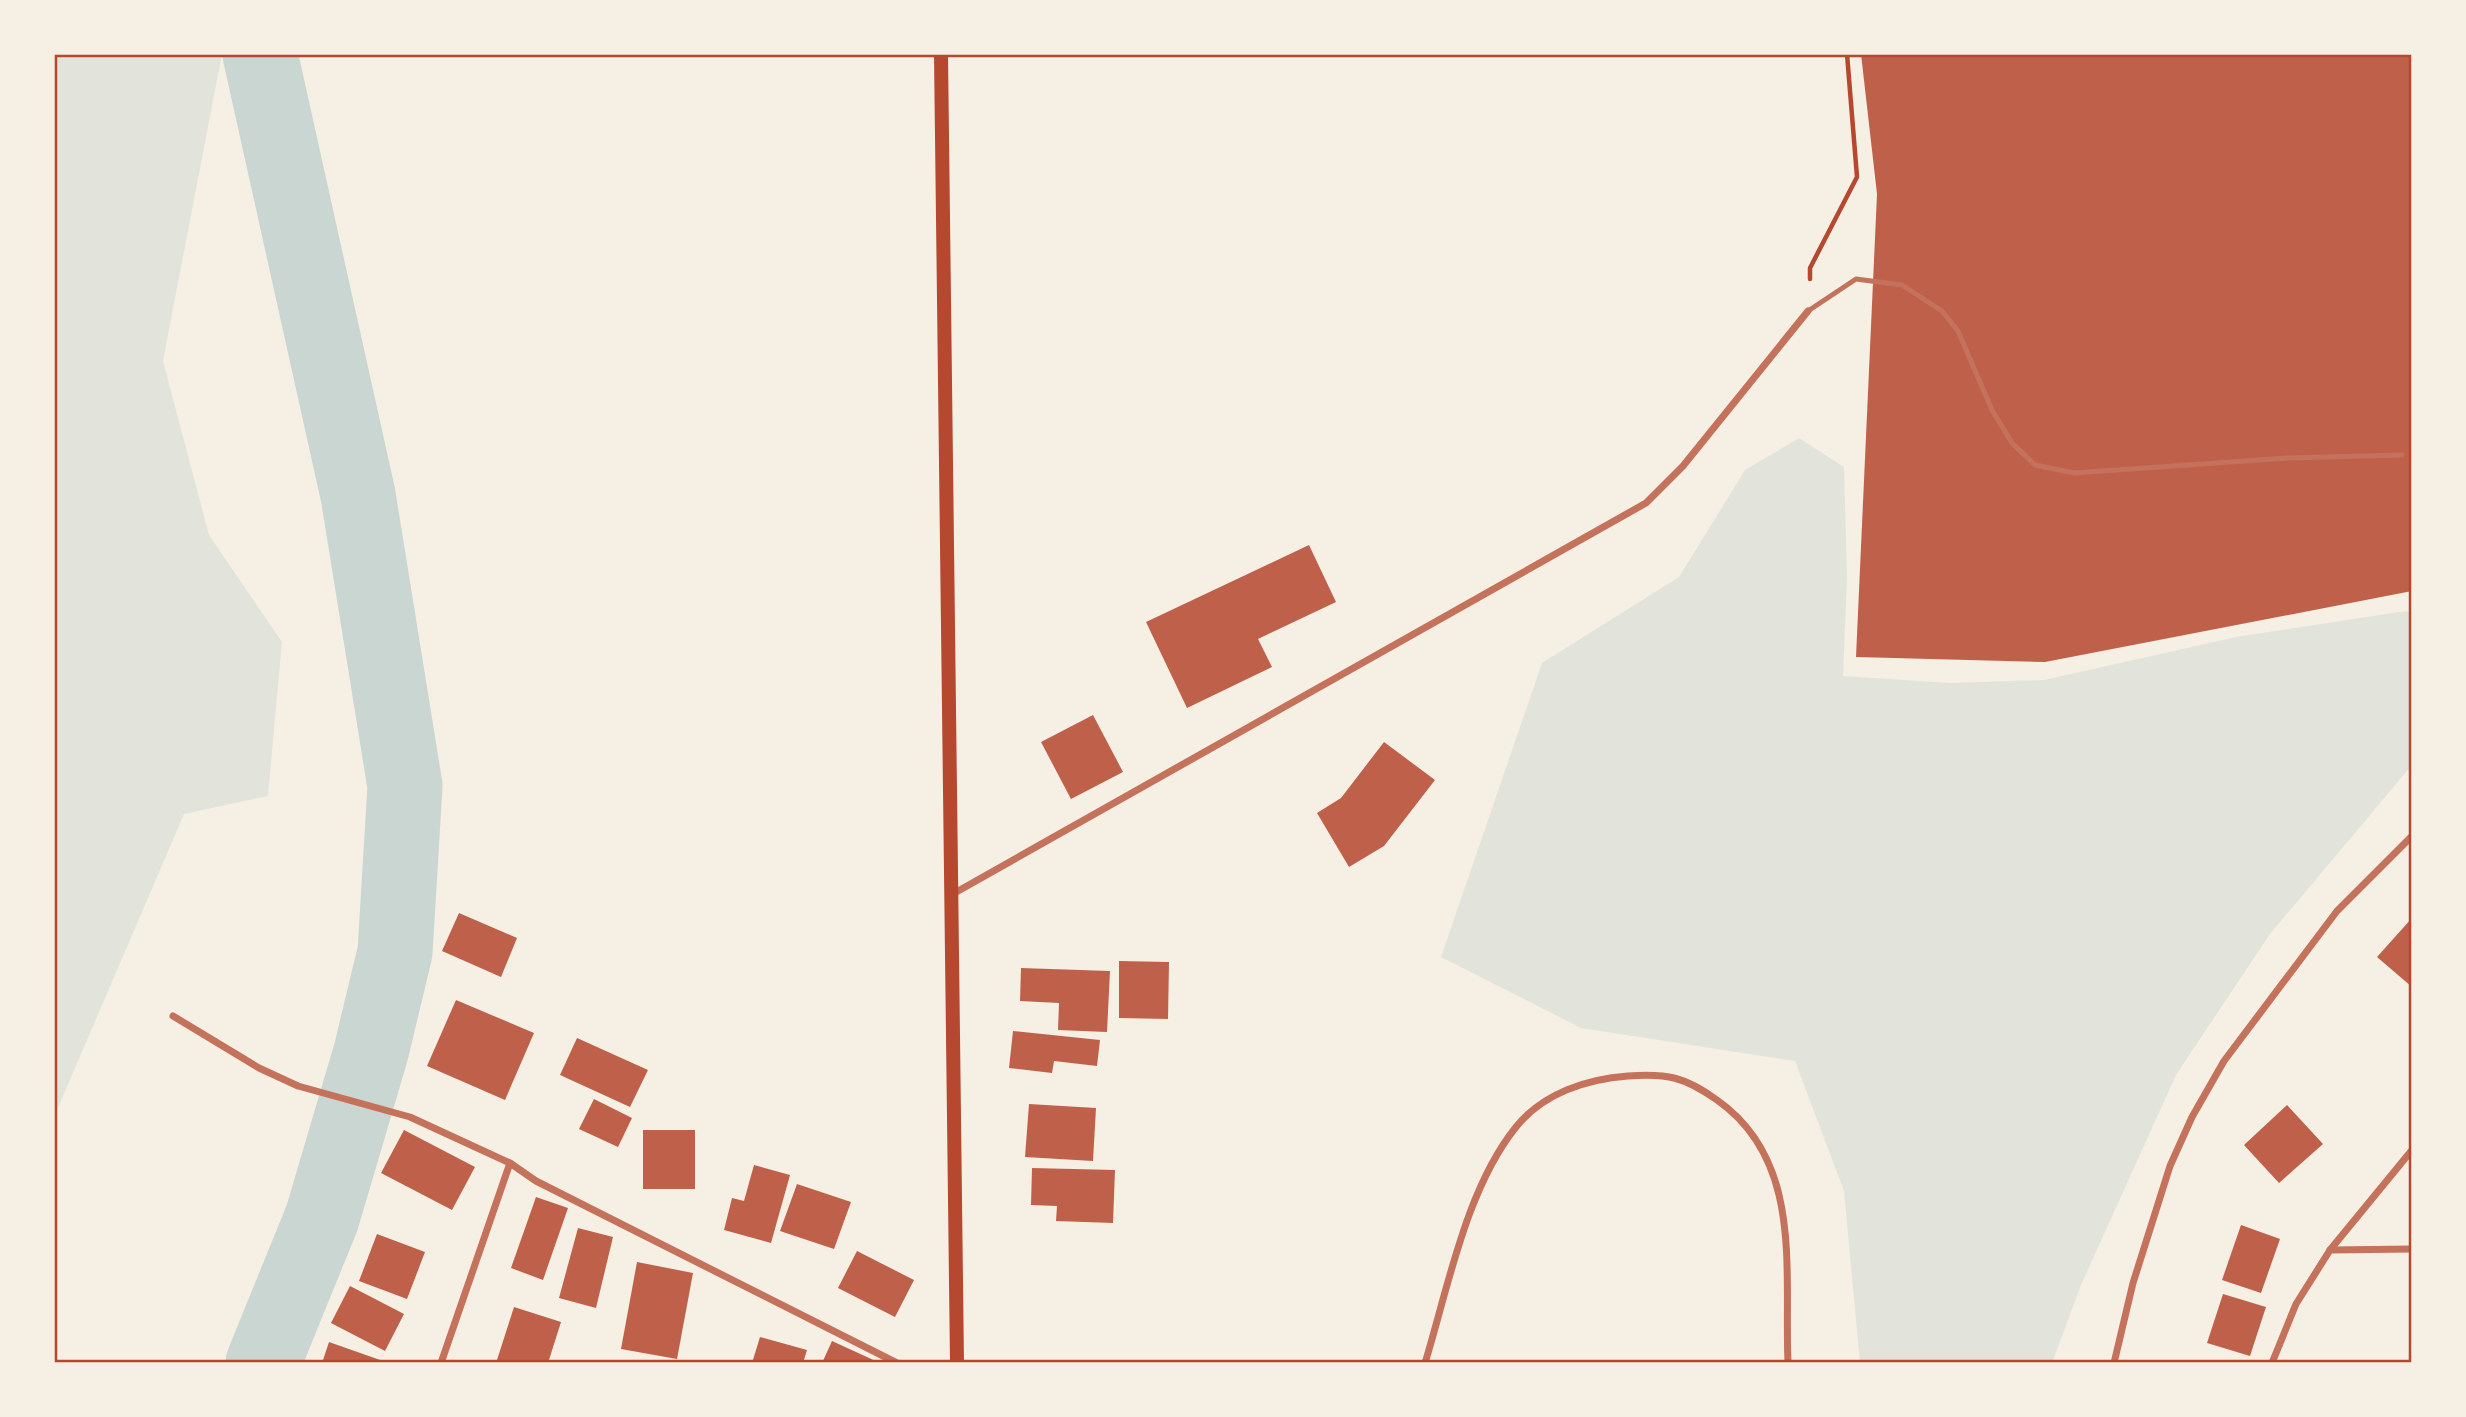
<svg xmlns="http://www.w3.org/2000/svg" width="2466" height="1417" viewBox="0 0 2466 1417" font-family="Ubuntu,sans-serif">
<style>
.green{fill:#e2e4dc}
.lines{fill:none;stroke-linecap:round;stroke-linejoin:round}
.river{stroke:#c9d6d2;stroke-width:75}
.building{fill:#bf614a}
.path{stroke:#b5482f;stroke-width:4.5}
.service{stroke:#c5725c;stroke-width:5}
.minor{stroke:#c5725c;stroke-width:7}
.secondary{stroke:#b5482f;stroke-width:14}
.neatline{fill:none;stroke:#b5482f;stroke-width:2.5}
</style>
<rect width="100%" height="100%" fill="#f6efe4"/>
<!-- green -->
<g class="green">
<path d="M 54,54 L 222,54 L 163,361 L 209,535 L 282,642 L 268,796 L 184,814 L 54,1117 Z"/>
<path d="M 1799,438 L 1844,467 L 1847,577 L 1843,676 L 1950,683 L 2044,680 L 2236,637 L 2406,611 L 2412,614 L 2412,765 L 2270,934 L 2176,1075 L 2081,1285 L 2052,1363 L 1860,1363 L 1844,1191 L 1795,1061 L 1581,1028 L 1441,957 L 1542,663 L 1679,577 L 1745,470 Z"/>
</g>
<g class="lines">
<!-- river -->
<path class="river" d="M 260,54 L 358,495 L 405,786 L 395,952 L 371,1052 L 322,1218 L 263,1363"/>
</g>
<!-- building -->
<g class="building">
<path d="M 1861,54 L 2412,54 L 2412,591 L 2045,662 L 1856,657 L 1877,194 Z"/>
<path d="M 1309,545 L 1336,602 L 1258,639 L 1272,667 L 1187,708 L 1146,622 Z"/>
<path d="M 1093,715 L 1123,772 L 1071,799 L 1041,742 Z"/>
<path d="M 1384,742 L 1435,780 L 1384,846 L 1349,867 L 1317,813 L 1341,798 Z"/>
<path d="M 459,913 L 517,938 L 501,977 L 442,951 Z"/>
<path d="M 2412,918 L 2412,987 L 2377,957 Z"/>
<path d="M 1119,961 L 1169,962 L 1168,1019 L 1119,1018 Z"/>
<path d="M 1021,968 L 1110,971 L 1107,1032 L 1058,1030 L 1059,1003 L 1020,1001 Z"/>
<path d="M 456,1000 L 534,1033 L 505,1100 L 427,1066 Z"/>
<path d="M 1013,1031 L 1100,1040 L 1097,1066 L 1054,1061 L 1052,1073 L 1009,1068 Z"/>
<path d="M 577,1038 L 648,1070 L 630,1107 L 560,1075 Z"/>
<path d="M 594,1099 L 632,1118 L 618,1147 L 579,1129 Z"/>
<path d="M 1029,1104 L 1096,1108 L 1093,1161 L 1025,1157 Z"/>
<path d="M 2287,1105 L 2323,1144 L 2279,1183 L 2244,1145 Z"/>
<path d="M 404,1130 L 475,1167 L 452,1210 L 381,1173 Z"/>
<rect x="643" y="1130" width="52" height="59"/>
<path d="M 754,1165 L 790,1175 L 771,1243 L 724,1230 L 732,1198 L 744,1201 Z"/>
<path d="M 1032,1168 L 1115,1170 L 1113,1223 L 1056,1221 L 1057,1206 L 1031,1205 Z"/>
<path d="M 797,1184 L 851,1202 L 834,1249 L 780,1231 Z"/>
<path d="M 536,1197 L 568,1208 L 543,1280 L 511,1268 Z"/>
<path d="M 2241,1225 L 2280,1239 L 2261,1293 L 2222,1280 Z"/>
<path d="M 578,1228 L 613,1237 L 596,1308 L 559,1298 Z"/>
<path d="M 377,1234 L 425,1252 L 407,1299 L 359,1281 Z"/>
<path d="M 857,1251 L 914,1280 L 895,1317 L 838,1288 Z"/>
<path d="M 637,1262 L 693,1273 L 677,1359 L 621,1349 Z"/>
<path d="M 350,1286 L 404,1314 L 385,1351 L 331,1323 Z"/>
<path d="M 2223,1294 L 2266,1307 L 2250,1356 L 2207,1343 Z"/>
<path d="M 514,1307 L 561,1322 L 548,1363 L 496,1363 Z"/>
<path d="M 760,1337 L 807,1350 L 803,1363 L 752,1363 Z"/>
<path d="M 832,1341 L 880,1363 L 822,1363 Z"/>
<path d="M 329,1342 L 383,1361 L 382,1363 L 322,1363 Z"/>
</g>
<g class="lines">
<!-- path -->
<path class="path" d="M 1810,279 L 1810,268 L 1857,177 L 1847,54"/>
<!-- service -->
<path class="service" d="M 1808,311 L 1856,279 L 1902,285 L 1942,311 L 1958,331 L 1992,410 L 2012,443 L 2035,465 L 2074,473 L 2287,458 L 2402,455"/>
<!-- minor -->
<g class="minor">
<path d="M 951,895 L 1646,503 L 1683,466 L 1808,311"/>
<path d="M 173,1016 L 259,1068 L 298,1086 L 410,1117 L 510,1163 L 536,1181 L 897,1363"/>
<path d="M 2330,1250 L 2412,1249"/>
<path d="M 441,1363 L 510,1163"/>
<path d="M 1425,1363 C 1448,1288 1466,1189 1516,1127 C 1543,1093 1587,1079 1628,1076 C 1667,1073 1685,1077 1717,1100 C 1804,1161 1784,1271 1788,1363"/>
<path d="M 2114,1363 L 2133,1283 L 2170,1166 L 2192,1117 L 2224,1061 L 2337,911 L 2412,836"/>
<path d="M 2272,1363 L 2296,1304 L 2330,1250 L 2412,1150"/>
</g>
<!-- secondary -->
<path class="secondary" d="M 941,54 L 957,1363"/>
</g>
<!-- border -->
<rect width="2466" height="1417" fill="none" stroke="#f6efe4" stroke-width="112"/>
<rect x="56" y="56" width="2354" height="1305" class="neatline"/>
</svg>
